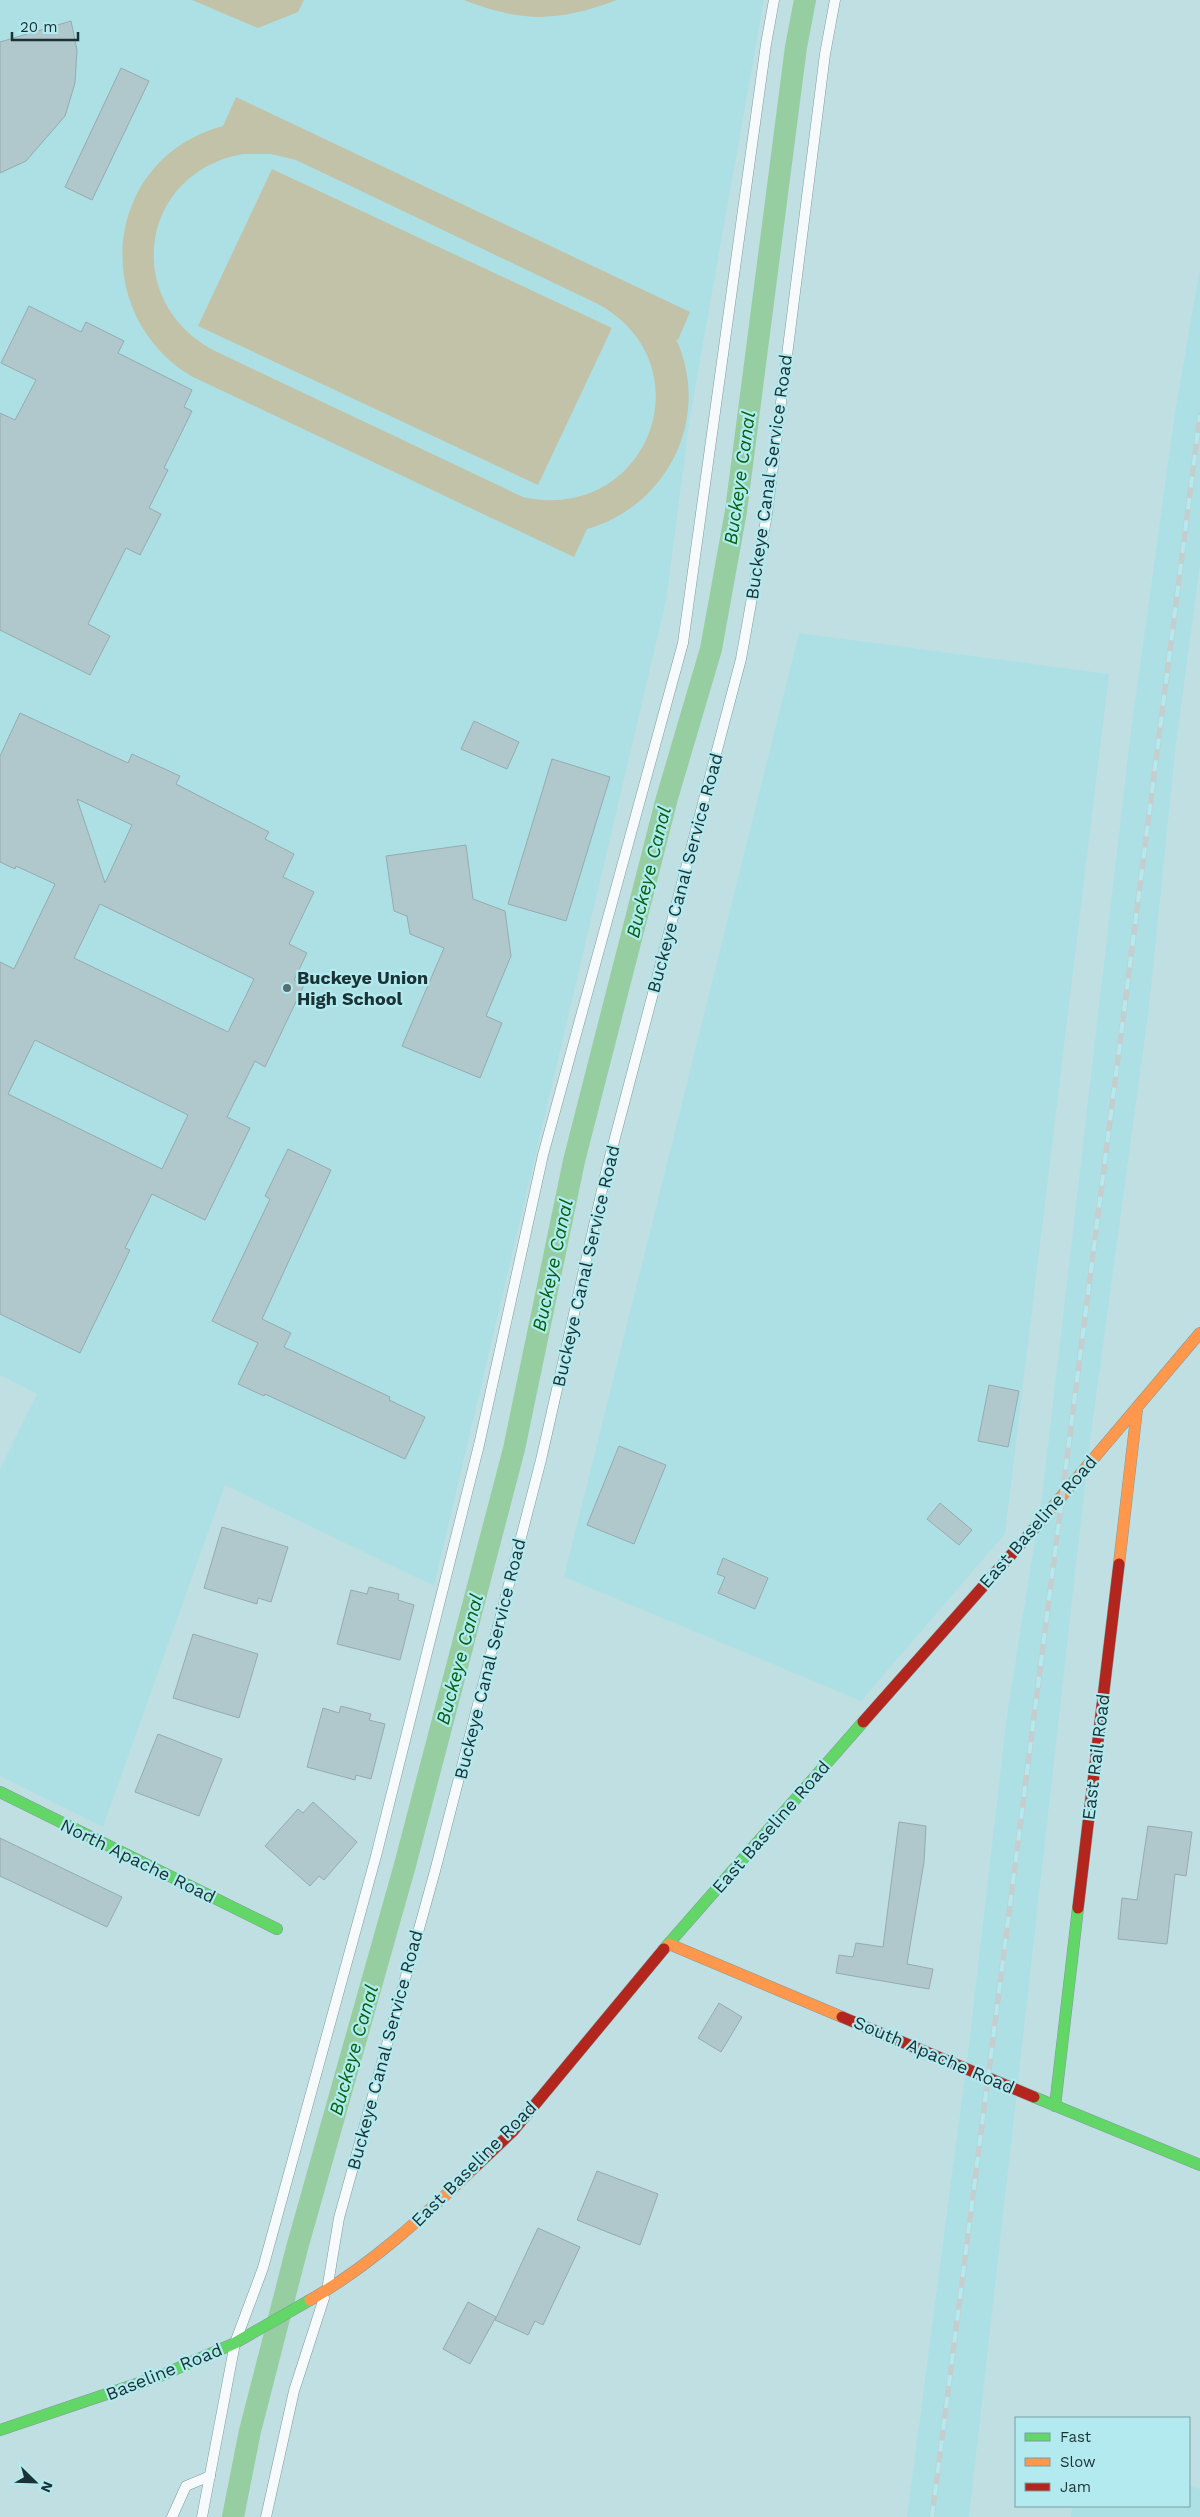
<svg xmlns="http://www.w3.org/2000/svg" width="1200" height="2517" viewBox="0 0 1200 2517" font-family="'Work Sans',sans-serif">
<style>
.built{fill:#ade0e4}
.green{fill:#c2c2a8;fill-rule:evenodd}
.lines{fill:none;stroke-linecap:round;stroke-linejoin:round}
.canal{stroke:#97cea1;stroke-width:22}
.building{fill:#b0c7cc;stroke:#95abb0;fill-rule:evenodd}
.lane-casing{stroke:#80999b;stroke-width:11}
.fast-casing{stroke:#80999b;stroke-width:12}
.slow-casing{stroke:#80999b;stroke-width:12}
.jam-casing{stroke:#80999b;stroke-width:12}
.lane{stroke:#f6fafb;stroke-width:10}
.fast{stroke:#63d668;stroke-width:11}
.slow{stroke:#ff974d;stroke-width:11}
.jam{stroke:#b3261e;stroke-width:11}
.rail-casing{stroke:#c5cece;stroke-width:5.5}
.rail{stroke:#b2eaf0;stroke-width:4;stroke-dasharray:11;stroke-linecap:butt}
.poi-dot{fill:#556f71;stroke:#b2eaf0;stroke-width:2}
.labels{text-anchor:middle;stroke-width:4.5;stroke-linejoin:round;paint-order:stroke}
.street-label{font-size:18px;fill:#1b3234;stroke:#b2eaf0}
.poi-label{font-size:18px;font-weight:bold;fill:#1b3234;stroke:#b2eaf0;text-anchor:start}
.water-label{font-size:19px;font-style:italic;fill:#00640f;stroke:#b2eaf0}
</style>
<rect width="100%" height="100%" fill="#c0dfe2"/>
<!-- built -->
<g class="built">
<path d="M 0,0 L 764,0 L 690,417 L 666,601 L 434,1586 L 225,1485 L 103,1827 L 0,1776 L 0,1469 L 37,1394 L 0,1375 Z"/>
<path d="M 1200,268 L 1200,565 L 1176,744 L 1149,1007 L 1090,1441 L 969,2517 L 907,2517 L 969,2045 L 1007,1715 L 1043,1489 L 1130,739 L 1175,412 Z"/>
<path d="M 799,633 L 1109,674 L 1005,1534 L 861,1701 L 564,1577 Z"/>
<path d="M 1189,2485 L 1200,2489 L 1200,2517 L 1071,2517 L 1072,2506 L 1189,2506 Z"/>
</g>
<!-- green -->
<g class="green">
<path d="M 192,0 L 304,0 L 298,12 L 258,28 Z"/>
<path d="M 464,0 L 617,0 C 558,22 523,23 464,0 Z"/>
<path d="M 236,97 L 690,312 L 678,340 L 676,339 C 712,417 668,506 587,529 L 574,557 L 191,376 C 88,313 103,158 223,126 ZM 243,154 L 271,154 L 296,160 L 598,304 C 709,365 647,525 523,497 L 213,350 C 121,300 140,172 243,154 Z"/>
<path d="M 272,169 L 612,328 L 538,485 L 198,326 Z"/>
</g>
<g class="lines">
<!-- canal -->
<path class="canal" d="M 233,2517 L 250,2431 L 297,2248 L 405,1865 L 514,1449 L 574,1161 L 667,798 L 711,649 L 736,511 L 796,47 L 805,0"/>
</g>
<!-- building -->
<g class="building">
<path d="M 71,21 L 77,50 L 75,83 L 65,116 L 26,161 L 0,173 L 0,42 Z"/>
<path d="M 121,68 L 149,81 L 92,200 L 65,187 Z"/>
<path d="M 29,306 L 81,332 L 86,322 L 124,341 L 118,353 L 192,390 L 184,407 L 192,411 L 164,468 L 168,470 L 149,508 L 161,514 L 140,555 L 126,548 L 88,624 L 110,636 L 90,675 L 0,630 L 0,413 L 15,420 L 36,380 L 1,363 Z"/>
<path d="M 20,713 L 128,763 L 132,754 L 180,776 L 176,784 L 269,832 L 265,839 L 294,854 L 283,877 L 314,892 L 289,944 L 307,953 L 294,980 L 304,985 L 265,1067 L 255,1061 L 227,1117 L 250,1128 L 205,1220 L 152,1194 L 125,1248 L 130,1250 L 80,1353 L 0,1314 L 0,962 L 14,969 L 55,884 L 16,866 L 15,869 L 0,862 L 0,756 ZM 77,799 L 132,825 L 105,883 ZM 100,904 L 254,979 L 228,1032 L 74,958 ZM 35,1040 L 188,1115 L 162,1169 L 8,1094 Z"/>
<path d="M 474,721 L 519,742 L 507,769 L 461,749 Z"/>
<path d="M 552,759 L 610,777 L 566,921 L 508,904 Z"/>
<path d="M 466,845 L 473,899 L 505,911 L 511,956 L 486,1016 L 502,1023 L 480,1078 L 402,1046 L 444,948 L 410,934 L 407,916 L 394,911 L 386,856 Z"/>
<path d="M 288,1149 L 331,1170 L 262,1319 L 291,1333 L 284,1347 L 390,1397 L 389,1400 L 425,1417 L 405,1459 L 265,1394 L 264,1396 L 238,1384 L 258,1343 L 212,1321 L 270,1199 L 265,1196 Z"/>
<path d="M 989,1385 L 1019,1391 L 1008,1447 L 978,1441 Z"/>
<path d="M 619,1446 L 666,1465 L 634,1544 L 587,1525 Z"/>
<path d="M 940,1503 L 972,1530 L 959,1545 L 927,1519 Z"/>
<path d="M 222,1527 L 288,1547 L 271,1602 L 258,1598 L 257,1604 L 204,1588 Z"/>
<path d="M 723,1558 L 768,1578 L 755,1609 L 718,1593 L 725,1577 L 717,1574 Z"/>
<path d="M 369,1587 L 399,1594 L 398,1600 L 414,1605 L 400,1660 L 337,1644 L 351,1590 L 367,1594 Z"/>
<path d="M 193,1634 L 258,1654 L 239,1718 L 173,1698 Z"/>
<path d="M 341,1706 L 371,1714 L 369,1720 L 385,1724 L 371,1779 L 356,1775 L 355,1780 L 307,1767 L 323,1708 L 339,1713 Z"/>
<path d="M 158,1734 L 222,1759 L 199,1816 L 135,1792 Z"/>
<path d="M 313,1802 L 357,1842 L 324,1880 L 319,1876 L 310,1886 L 265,1846 L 298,1809 L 303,1813 Z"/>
<path d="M 899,1822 L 926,1826 L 924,1862 L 907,1964 L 933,1969 L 929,1989 L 836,1973 L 839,1955 L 853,1957 L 856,1943 L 883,1947 Z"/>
<path d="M 1148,1826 L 1192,1832 L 1186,1876 L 1175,1874 L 1167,1944 L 1118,1939 L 1122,1898 L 1137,1900 Z"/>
<path d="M 0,1838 L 122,1897 L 107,1927 L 0,1876 Z"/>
<path d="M 719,2003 L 742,2017 L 721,2052 L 698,2038 Z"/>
<path d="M 597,2171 L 658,2194 L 640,2245 L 577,2220 Z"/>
<path d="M 538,2228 L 580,2247 L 543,2325 L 535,2321 L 528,2335 L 495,2320 Z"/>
<path d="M 468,2302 L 496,2317 L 470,2364 L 443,2349 Z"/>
</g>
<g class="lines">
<defs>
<g id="lane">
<path d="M 328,2284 L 339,2218 L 435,1871 L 541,1460 L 607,1168 L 741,659 L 767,514 L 825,54 L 835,0"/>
<path d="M 172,2517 L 186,2486 L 210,2476"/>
<path d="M 202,2517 L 235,2343 L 263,2268 L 376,1856 L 479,1445 L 543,1155 L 683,643 L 766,44 L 774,0"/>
<path d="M 266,2517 L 294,2391 L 324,2298"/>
</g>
<g id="fast">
<path d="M 0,1792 L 277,1929"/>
<path d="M 664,1949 L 863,1722"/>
<path d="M 1034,2097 L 1200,2165"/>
<path d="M 1055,2106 L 1078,1908"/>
<path d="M 0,2430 L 160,2376 L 235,2343 L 310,2300"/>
</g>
<g id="slow">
<path d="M 1033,1530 L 1200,1333"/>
<path d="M 1119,1564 L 1137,1409"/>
<path d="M 669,1944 L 842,2017"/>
<path d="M 310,2300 C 371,2265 423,2217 473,2169"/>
</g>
<g id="jam">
<path d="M 863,1722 L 1033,1530"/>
<path d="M 1078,1908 L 1119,1564"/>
<path d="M 842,2017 L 1034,2097"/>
<path d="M 473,2169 L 513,2131 L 664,1949"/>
</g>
</defs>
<!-- lane casing -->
<use href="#lane" class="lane-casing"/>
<!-- fast casing -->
<use href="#fast" class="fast-casing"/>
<!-- slow casing -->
<use href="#slow" class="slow-casing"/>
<!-- jam casing -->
<use href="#jam" class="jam-casing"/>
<!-- lane -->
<use href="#lane" class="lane"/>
<!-- fast -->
<use href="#fast" class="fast"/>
<!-- slow -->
<use href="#slow" class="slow"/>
<!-- jam -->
<use href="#jam" class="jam"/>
<defs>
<path id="rail" d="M 932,2517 L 1200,415"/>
</defs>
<!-- rail casing -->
<use href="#rail" class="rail-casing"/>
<!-- rail -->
<use href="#rail" class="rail"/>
</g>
<!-- markers -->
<circle class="poi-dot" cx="287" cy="988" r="5"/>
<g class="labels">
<!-- street labels -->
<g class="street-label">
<text transform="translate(769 477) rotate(-82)" y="6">Buckeye Canal Service Road</text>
<text transform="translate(685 873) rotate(-75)" y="6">Buckeye Canal Service Road</text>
<text transform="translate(586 1266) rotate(-77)" y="6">Buckeye Canal Service Road</text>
<text transform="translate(1038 1522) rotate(-49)" y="6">East Baseline Road</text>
<text transform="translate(490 1659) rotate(-76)" y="6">Buckeye Canal Service Road</text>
<text transform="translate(1096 1757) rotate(-83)" y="6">East Rail Road</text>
<text transform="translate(771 1827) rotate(-49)" y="6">East Baseline Road</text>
<text transform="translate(138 1861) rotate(26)" y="6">North Apache Road</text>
<text transform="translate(385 2050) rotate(-75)" y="6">Buckeye Canal Service Road</text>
<text transform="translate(934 2055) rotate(23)" y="6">South Apache Road</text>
<text transform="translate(474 2164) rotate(-45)" y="6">East Baseline Road</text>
<text transform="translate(164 2372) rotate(-22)" y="6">Baseline Road</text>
</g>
<!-- poi labels -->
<g class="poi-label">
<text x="297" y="984">Buckeye Union<tspan x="297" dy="21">High School</tspan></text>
</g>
<!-- water labels -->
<g class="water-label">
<text transform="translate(739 478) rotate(-82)" y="7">Buckeye Canal</text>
<text transform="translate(648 872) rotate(-76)" y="7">Buckeye Canal</text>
<text transform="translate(552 1265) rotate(-78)" y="7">Buckeye Canal</text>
<text transform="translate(459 1659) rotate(-75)" y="7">Buckeye Canal</text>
<text transform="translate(353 2050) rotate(-74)" y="7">Buckeye Canal</text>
</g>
</g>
<!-- legend -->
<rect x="1015" y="2417" width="175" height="90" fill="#b2eaf0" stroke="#76a0a5"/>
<rect x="1025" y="2433" width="25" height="8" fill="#63d668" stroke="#76a0a5"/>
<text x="1060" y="2442" font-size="15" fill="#1b3234">Fast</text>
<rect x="1025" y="2458" width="25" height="8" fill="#ff974d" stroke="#76a0a5"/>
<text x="1060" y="2467" font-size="15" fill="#1b3234">Slow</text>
<rect x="1025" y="2483" width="25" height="8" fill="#b3261e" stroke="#76a0a5"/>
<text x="1060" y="2492" font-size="15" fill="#1b3234">Jam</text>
<!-- north arrow -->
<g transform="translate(35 2482) rotate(113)" stroke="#b2eaf0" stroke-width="4" paint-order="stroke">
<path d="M0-4L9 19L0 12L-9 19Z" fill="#1b3234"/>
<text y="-8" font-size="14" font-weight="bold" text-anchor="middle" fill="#1b3234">N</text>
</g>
<!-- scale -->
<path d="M12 32v8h66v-8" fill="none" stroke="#1b3234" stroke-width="2.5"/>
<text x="20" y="32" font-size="15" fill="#1b3234" stroke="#b2eaf0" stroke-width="4" paint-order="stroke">20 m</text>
</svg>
